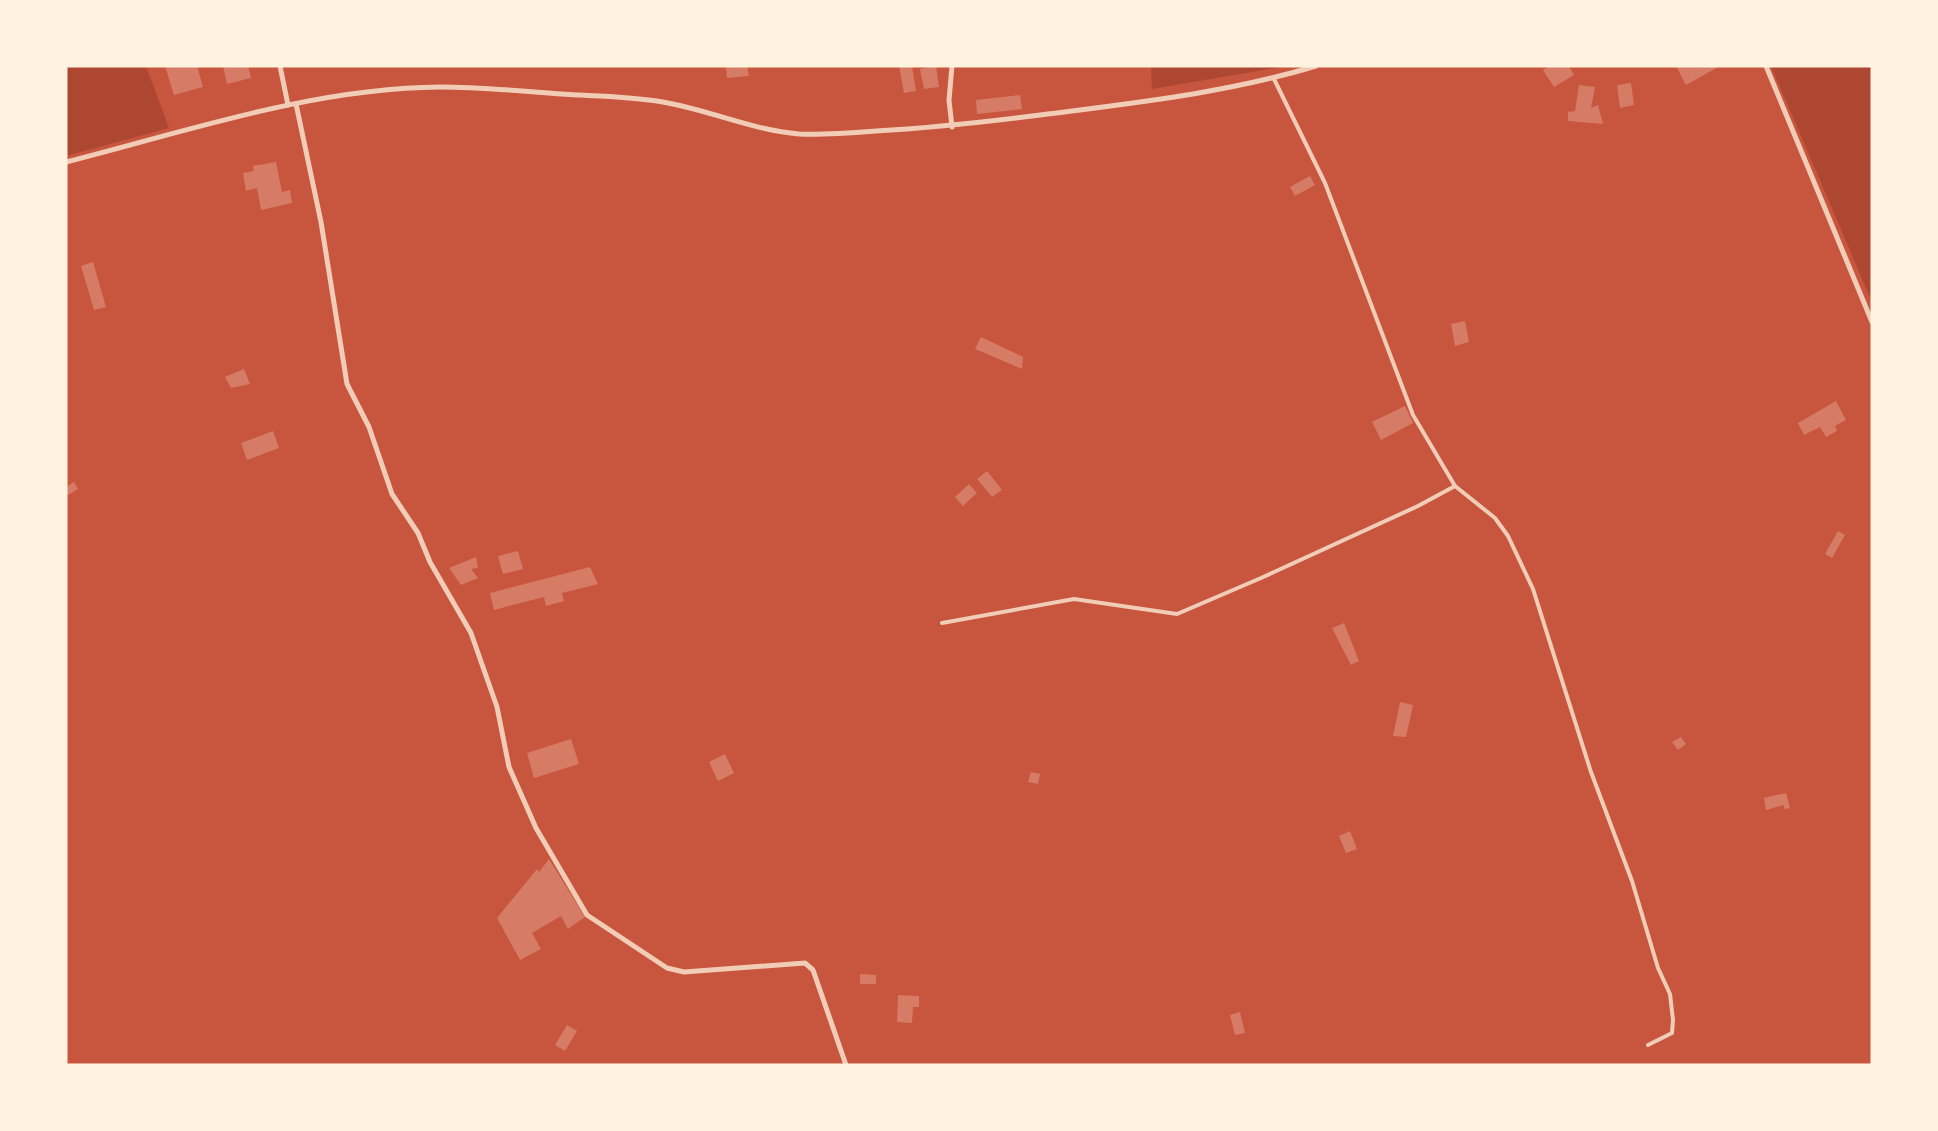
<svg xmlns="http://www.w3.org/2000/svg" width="1938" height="1131" viewBox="0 0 1938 1131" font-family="'PT Sans',sans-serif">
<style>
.green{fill:#ae4732}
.building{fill:#d67c66}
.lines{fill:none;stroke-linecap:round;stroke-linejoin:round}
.service{stroke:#f1ccb7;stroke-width:4}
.minor{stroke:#f1ccb7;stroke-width:5}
</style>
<rect width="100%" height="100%" fill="#c8553d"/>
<!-- green -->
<g class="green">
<path d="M 66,66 L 146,66 L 169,128 L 66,156 Z"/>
<path d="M 1151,66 L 1287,66 L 1152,89 Z"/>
<path d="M 1771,66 L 1872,66 L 1872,302 Z"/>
</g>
<!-- building -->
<g class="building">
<path d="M 165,66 L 197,66 L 203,87 L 174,95 Z"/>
<path d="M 223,66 L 248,66 L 251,78 L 227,84 Z"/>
<path d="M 726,66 L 747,66 L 749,76 L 727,78 Z"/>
<path d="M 899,66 L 912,66 L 916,91 L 904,93 Z"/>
<path d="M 936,66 L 939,87 L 924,89 L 920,69 Z"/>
<path d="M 1549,66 L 1569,66 L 1574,75 L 1554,87 L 1543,70 Z"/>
<path d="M 1676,66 L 1720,66 L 1686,85 Z"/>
<path d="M 1631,83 L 1634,105 L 1620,108 L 1617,85 Z"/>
<path d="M 1579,85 L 1595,87 L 1591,108 L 1598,105 L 1603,124 L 1568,121 L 1568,112 L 1575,111 Z"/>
<path d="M 1020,95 L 1022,109 L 977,114 L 976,100 Z"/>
<path d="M 276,162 L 282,192 L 290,190 L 292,203 L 261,210 L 257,188 L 246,191 L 243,173 L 254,171 L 253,166 Z"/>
<path d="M 1310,176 L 1315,185 L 1295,196 L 1290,187 Z"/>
<path d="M 93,262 L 106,307 L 94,310 L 81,266 Z"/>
<path d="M 1465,321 L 1469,342 L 1455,346 L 1451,324 Z"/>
<path d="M 981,337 L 1023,357 L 1022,369 L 975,349 Z"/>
<path d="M 244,369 L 250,384 L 231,388 L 225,377 Z"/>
<path d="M 1836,401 L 1846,420 L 1835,426 L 1837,431 L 1826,437 L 1820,427 L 1804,435 L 1798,423 Z"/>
<path d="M 1405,406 L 1413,423 L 1381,440 L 1372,422 Z"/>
<path d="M 273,431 L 279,448 L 247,460 L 241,443 Z"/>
<path d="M 987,471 L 1002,490 L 992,497 L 977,479 Z"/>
<path d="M 74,482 L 78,489 L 66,496 L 66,483 L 68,486 Z"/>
<path d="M 969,484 L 977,493 L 963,506 L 955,497 Z"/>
<path d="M 1838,531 L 1845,535 L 1832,558 L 1825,554 Z"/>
<path d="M 518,551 L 523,569 L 503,574 L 498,556 Z"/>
<path d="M 476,557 L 478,568 L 471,569 L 478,578 L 461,585 L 449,568 Z"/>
<path d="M 590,567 L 598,584 L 562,593 L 564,601 L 546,606 L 544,597 L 494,610 L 490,593 Z"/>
<path d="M 1344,623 L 1359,661 L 1351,665 L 1332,628 Z"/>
<path d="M 1400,702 L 1413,705 L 1406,737 L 1393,736 Z"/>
<path d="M 1681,737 L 1686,744 L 1678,750 L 1672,742 Z"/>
<path d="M 571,739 L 579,764 L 534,778 L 527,753 Z"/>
<path d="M 725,754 L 734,773 L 718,781 L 709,762 Z"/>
<path d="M 1031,772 L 1040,774 L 1038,784 L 1028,782 Z"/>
<path d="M 1786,793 L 1790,808 L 1784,809 L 1784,805 L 1766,810 L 1764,798 Z"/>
<path d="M 1350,831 L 1357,849 L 1346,853 L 1339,836 Z"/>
<path d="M 549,859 L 585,917 L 568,929 L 561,916 L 532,933 L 541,949 L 520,960 L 497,918 L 537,869 L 539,872 Z"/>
<path d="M 860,974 L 876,975 L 876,984 L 860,984 Z"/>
<path d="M 898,995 L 919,996 L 919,1007 L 913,1007 L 912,1023 L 897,1022 Z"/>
<path d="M 1240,1012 L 1245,1033 L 1235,1035 L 1230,1015 Z"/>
<path d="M 567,1025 L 577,1031 L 565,1051 L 555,1045 Z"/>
</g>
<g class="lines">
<!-- service -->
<g class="service">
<path d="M 1274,79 L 1325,183 L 1413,415 L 1455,486 L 1495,518 L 1508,536 L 1533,589 L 1591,772 L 1632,881 L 1658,968 L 1670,994 L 1673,1020 L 1672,1033 L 1648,1045"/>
<path d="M 942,623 L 1074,599 L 1177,614 L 1261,578 L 1418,506 L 1455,486"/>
</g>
<!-- minor -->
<g class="minor">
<path d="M 280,66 L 288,105"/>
<path d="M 952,66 L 949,100 L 952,127"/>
<path d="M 1766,66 L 1872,322"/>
<path d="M 296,104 L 321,222 L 347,384 L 369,427 L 392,494 L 418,533 L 430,562 L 471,633 L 497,707 L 509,767 L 536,828 L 587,915 L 667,968 L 684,972 L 805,963 L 813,970 L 846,1065"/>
<path d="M 66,162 C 188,131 313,88 440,87 C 480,87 521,91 561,94 C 593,96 625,96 657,101 C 705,108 750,130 799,134 C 824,135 850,133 876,131 C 931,128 985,122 1040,115 C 1133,103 1227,93 1316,66"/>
</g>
</g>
<!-- border -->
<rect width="1938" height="1131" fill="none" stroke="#fff3e0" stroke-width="135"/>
</svg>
